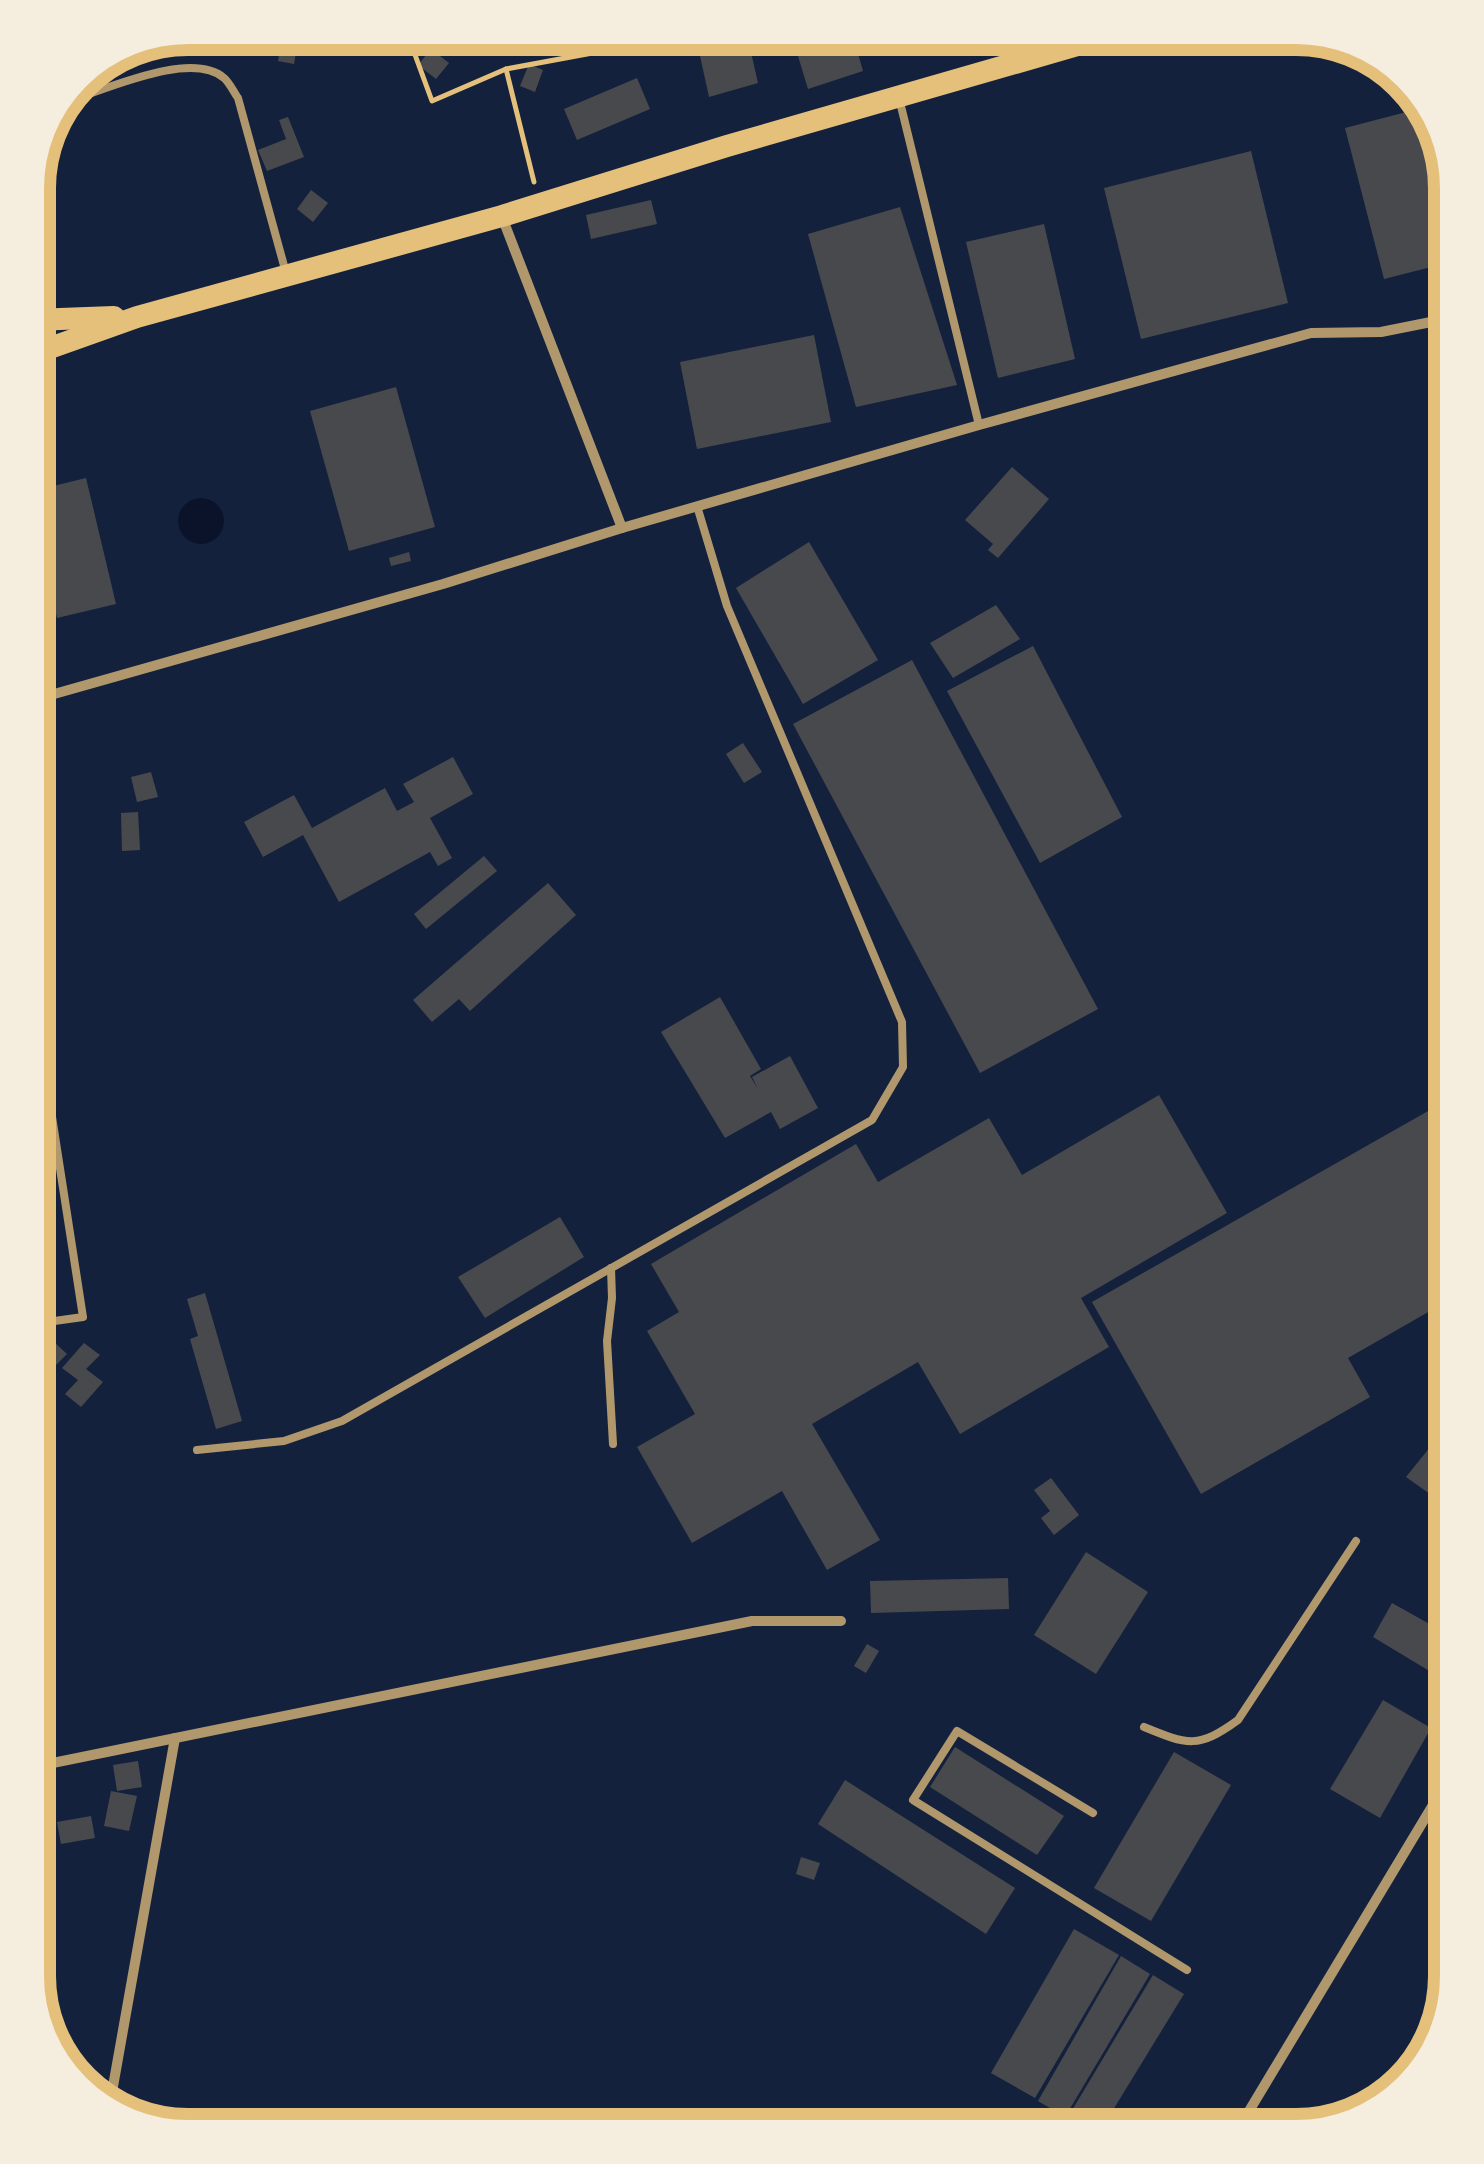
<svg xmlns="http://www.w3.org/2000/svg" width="1484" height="2164" viewBox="0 0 1484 2164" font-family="Jost,sans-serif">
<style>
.water{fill:#0b132b}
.building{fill:#48494c}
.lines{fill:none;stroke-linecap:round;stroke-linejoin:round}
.path{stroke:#e5c07b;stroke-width:5}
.service{stroke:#b1986c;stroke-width:8}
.minor{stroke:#b1986c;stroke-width:10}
.primary{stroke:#e5c07b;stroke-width:22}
.rim{fill:none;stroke:#e5c07b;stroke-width:12}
</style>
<rect width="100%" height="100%" fill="#14213d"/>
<!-- water -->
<circle class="water" cx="201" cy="521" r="23"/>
<!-- building -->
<g class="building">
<path d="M 695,33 L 756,33 L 757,37 L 748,39 L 758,83 L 709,97 Z"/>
<path d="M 791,33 L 852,33 L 863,71 L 808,89 Z"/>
<path d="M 893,33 L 928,33 L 897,44 Z"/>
<path d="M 282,38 L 298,41 L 294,64 L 278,61 Z"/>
<path d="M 431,49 L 449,63 L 436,79 L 418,65 Z"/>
<path d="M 529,64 L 543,70 L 535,92 L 520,86 Z"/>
<path d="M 637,78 L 650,109 L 577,140 L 564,109 Z"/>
<path d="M 1414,110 L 1451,262 L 1384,279 L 1345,128 Z"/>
<path d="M 288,117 L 304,157 L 267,171 L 258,150 L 286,139 L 279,120 Z"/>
<path d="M 1251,151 L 1288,303 L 1141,339 L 1104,188 Z"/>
<path d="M 311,190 L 328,203 L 313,222 L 297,209 Z"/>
<path d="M 651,200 L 657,224 L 591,239 L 586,215 Z"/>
<path d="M 900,207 L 957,385 L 856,407 L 808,234 Z"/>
<path d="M 1044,224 L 1075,359 L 998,378 L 966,242 Z"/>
<path d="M 814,335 L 831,422 L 697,449 L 680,362 Z"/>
<path d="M 396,387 L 435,527 L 349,551 L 310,411 Z"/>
<path d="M 1012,467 L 1049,499 L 998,558 L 988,550 L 993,544 L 965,520 Z"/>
<path d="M 86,478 L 116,604 L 57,618 L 33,515 L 33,491 Z"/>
<path d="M 809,542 L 878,660 L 803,704 L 736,588 Z"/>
<path d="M 409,552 L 411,561 L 391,566 L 389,558 Z"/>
<path d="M 996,605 L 1020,639 L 953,678 L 930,643 Z"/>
<path d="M 1033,646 L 1122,817 L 1040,863 L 947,691 Z"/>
<path d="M 912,660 L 1098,1009 L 980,1073 L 793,724 Z"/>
<path d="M 743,743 L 762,772 L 744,783 L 726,754 Z"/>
<path d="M 453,757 L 473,794 L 430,818 L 452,858 L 438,866 L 430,852 L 339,902 L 303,835 L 263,857 L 244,822 L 294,795 L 312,828 L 385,788 L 397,811 L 414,802 L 403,784 Z"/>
<path d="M 151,772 L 158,797 L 137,802 L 131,777 Z"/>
<path d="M 138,812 L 140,850 L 122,851 L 121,813 Z"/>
<path d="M 484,856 L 497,871 L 426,929 L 414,914 Z"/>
<path d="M 548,883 L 576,915 L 470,1011 L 459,999 L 432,1022 L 413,1000 Z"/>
<path d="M 720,997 L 761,1069 L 750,1076 L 758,1089 L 752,1077 L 790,1056 L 818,1108 L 780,1129 L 771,1112 L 725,1138 L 661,1032 Z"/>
<path d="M 1159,1095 L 1227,1213 L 1081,1298 L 1109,1347 L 960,1434 L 918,1362 L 812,1424 L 880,1540 L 827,1570 L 782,1491 L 692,1543 L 637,1447 L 695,1414 L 647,1331 L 679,1312 L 651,1264 L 856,1144 L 878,1182 L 989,1118 L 1022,1175 Z"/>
<path d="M 1451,1098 L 1451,1299 L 1348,1358 L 1370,1397 L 1201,1494 L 1092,1302 Z"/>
<path d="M 33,1139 L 35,1139 L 48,1227 L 33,1227 Z"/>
<path d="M 560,1217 L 584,1257 L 485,1318 L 458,1277 Z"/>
<path d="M 44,1236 L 51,1289 L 33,1291 L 33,1237 Z"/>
<path d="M 205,1293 L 242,1421 L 216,1429 L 190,1339 L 198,1336 L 187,1299 Z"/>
<path d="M 53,1341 L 67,1354 L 46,1375 L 33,1363 Z"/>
<path d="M 84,1343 L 100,1355 L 86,1369 L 103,1382 L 81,1407 L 65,1394 L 78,1380 L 62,1368 Z"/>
<path d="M 1451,1421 L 1451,1509 L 1406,1477 Z"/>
<path d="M 1051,1478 L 1079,1515 L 1054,1535 L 1041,1518 L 1050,1511 L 1034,1490 Z"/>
<path d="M 1086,1552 L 1148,1592 L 1096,1674 L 1034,1635 Z"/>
<path d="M 1008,1578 L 1009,1609 L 871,1613 L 870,1581 Z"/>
<path d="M 1392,1603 L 1451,1636 L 1451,1684 L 1373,1637 Z"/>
<path d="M 867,1644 L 879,1651 L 866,1673 L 854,1666 Z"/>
<path d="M 1383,1700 L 1431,1728 L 1380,1818 L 1330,1789 Z"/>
<path d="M 955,1747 L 1064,1816 L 1037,1855 L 930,1787 Z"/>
<path d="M 1174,1752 L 1231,1785 L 1151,1921 L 1094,1888 Z"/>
<path d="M 138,1761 L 142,1787 L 117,1791 L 113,1765 Z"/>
<path d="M 845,1780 L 1015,1888 L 986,1934 L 818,1824 Z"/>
<path d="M 111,1791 L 137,1796 L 129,1831 L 104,1826 Z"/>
<path d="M 91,1816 L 95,1838 L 61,1844 L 57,1822 Z"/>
<path d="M 801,1857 L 820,1863 L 814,1880 L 796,1874 Z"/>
<path d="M 1074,1929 L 1119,1955 L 1035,2098 L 991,2073 Z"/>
<path d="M 1121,1956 L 1150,1974 L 1065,2117 L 1038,2101 Z"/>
<path d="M 1153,1975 L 1184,1994 L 1102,2128 L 1071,2112 Z"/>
</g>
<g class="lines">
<!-- path -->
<g class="path">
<path d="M 407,33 L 432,101 L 506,69 L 614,49 L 611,33"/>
<path d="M 506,69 L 534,182"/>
</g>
<!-- service -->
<g class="service">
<path d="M 899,98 L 979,425"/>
<path d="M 71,100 C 108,89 191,50 224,78 C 230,83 234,93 238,98 L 286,273"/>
<path d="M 611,1268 L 612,1298 L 607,1341 L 613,1444"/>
<path d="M 33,1324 L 83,1317 L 33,994"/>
<path d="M 197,1450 L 284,1441 L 342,1421 L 872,1120 L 903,1067 L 902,1022 L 727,606 L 697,506"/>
<path d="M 1144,1727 C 1188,1745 1198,1749 1238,1720 L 1356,1541"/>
<path d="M 1093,1813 L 957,1731 L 913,1800 L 1187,1970"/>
</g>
<!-- minor -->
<g class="minor">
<path d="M 502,217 L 622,528"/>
<path d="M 33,700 L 443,584 L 622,528 L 979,425 L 1311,333 L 1381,332 L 1451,318"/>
<path d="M 33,1767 L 752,1621 L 841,1621"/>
<path d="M 109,2109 L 175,1738"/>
<path d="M 1237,2131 L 1451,1775"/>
</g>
<!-- primary -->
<g class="primary">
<path d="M 33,320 L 114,317"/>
<path d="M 33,354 L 137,317 L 502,216 L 727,146 L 1119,33"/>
</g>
</g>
<!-- crop -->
<path d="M0 0H1484V2164H0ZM188 50H1296A138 138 0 0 1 1434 188V1976A138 138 0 0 1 1296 2114H188A138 138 0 0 1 50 1976V188A138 138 0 0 1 188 50Z" fill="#f5edde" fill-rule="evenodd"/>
<path class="rim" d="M188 50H1296A138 138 0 0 1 1434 188V1976A138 138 0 0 1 1296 2114H188A138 138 0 0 1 50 1976V188A138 138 0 0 1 188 50Z"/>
</svg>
